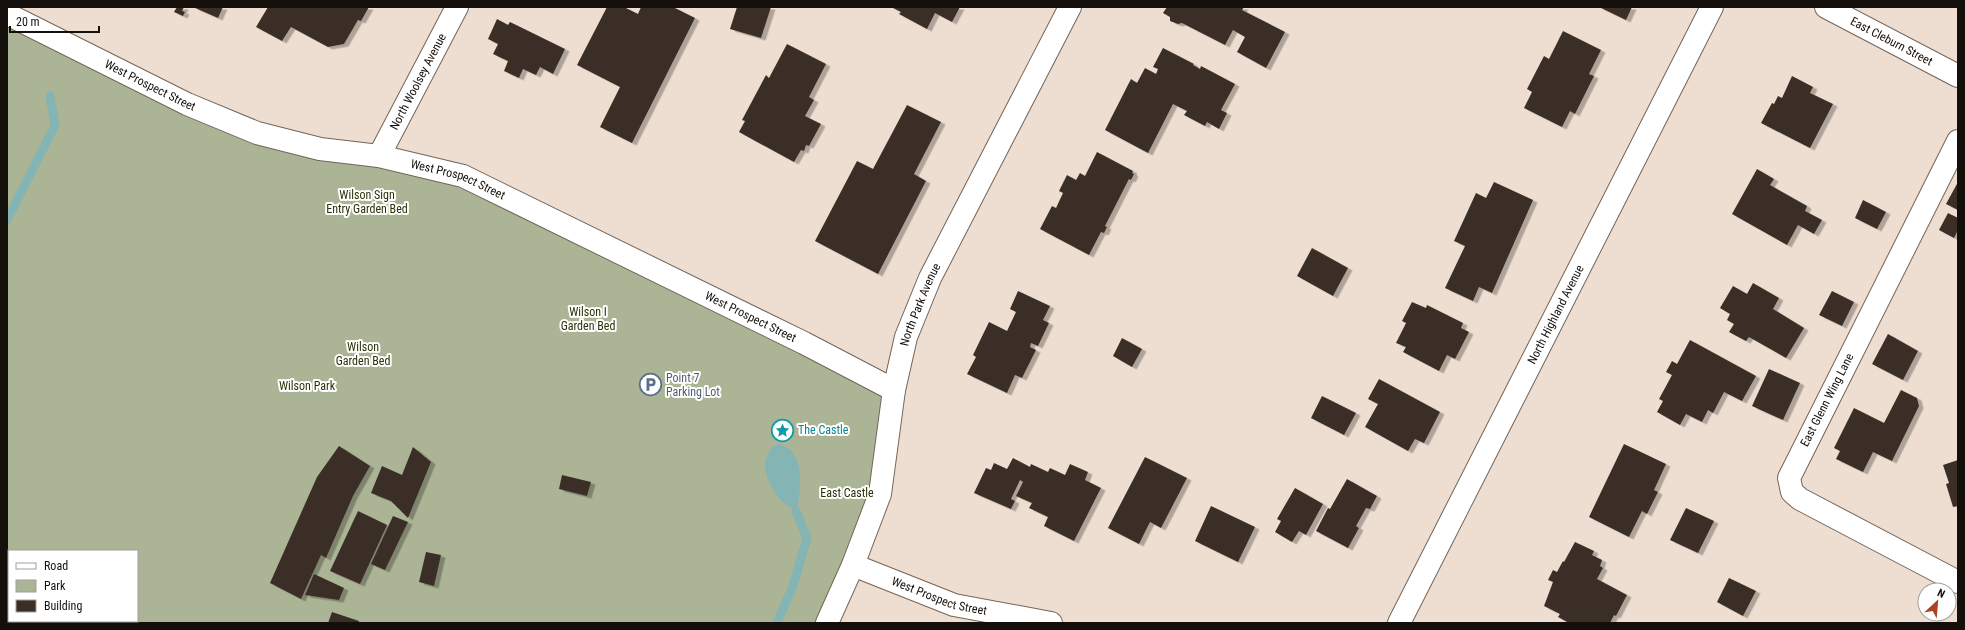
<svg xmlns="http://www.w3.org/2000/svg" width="1965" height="630" viewBox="0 0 1965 630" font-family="'Roboto Condensed',sans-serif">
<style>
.green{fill:#acb496;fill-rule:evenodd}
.water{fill:#84b4b4}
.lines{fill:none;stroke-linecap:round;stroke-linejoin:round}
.stream{stroke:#84b4b4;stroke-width:9}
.building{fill:#3b2f25;filter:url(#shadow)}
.street-casing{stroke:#736559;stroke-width:24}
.street{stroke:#fff;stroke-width:22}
.labels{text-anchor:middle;stroke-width:4;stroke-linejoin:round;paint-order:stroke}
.street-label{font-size:12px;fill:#150f0b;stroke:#fff}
.park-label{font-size:12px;fill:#2a3206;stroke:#fff}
.service-label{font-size:12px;fill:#4e5e75;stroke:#fff;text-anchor:start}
.culture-label{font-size:12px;fill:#0d838f;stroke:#fff;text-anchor:start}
</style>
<defs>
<filter id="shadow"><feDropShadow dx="4.5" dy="2.5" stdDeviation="0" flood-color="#0004"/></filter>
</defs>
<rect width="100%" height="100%" fill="#eeded1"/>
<!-- green -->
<path class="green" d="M 7,14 L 187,104 L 463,176 L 894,390 L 880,494 L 827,623 L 7,623 ZM 9,551 L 137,551 L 137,621 L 9,621 Z"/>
<!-- water -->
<path class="water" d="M 779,444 C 784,446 789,448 793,453 C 803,466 801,496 796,511 C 780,503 766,484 765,465 C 765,458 769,452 772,447 Z"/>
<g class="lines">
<!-- stream -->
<g class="stream">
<path d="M 7,220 L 55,125 L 50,96"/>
<path d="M 777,623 L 793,586 L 807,538 L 796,511"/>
</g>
</g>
<!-- building -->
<g class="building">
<path d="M 177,7 L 184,7 L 182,11 L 185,12 L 183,16 L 174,12 Z"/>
<path d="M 193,7 L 223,7 L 218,18 Z"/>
<path d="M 268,7 L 369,7 L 361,21 L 358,20 L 344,44 L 328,47 L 291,27 L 282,41 L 256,27 Z"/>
<path d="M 607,7 L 624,7 L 638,14 L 641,7 L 673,7 L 695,18 L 632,143 L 600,127 L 620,87 L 577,65 Z"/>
<path d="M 737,7 L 771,7 L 761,38 L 730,29 Z"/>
<path d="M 891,7 L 960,7 L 952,22 L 935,13 L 927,29 L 899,14 L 901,12 Z"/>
<path d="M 1167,7 L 1244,7 L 1242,10 L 1285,32 L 1266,68 L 1237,52 L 1245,37 L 1233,30 L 1225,45 L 1182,23 L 1178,24 L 1170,21 L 1170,17 L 1163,13 Z"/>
<path d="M 1599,7 L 1632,7 L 1626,20 Z"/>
<path d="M 497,19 L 508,25 L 510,22 L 565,49 L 553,74 L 540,67 L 536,75 L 523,69 L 519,78 L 504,71 L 508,61 L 493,54 L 498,44 L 488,39 Z"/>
<path d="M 1563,31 L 1601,50 L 1589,74 L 1594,76 L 1575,114 L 1570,111 L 1562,127 L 1524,108 L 1532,92 L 1527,89 L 1544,56 L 1549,59 Z"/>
<path d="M 787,44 L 826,64 L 809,97 L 814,100 L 805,116 L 821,124 L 809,146 L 806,145 L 804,151 L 801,150 L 794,162 L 739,132 L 745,121 L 742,120 L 766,75 L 769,78 Z"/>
<path d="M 1163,48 L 1194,64 L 1193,65 L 1200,69 L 1201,66 L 1235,84 L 1221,110 L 1227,113 L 1219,129 L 1207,122 L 1205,126 L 1184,115 L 1187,111 L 1173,104 L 1148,153 L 1105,130 L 1131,79 L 1137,83 L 1145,68 L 1156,74 L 1158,69 L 1153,67 Z"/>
<path d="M 1792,76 L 1813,87 L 1810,93 L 1833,104 L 1810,148 L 1761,123 L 1772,103 L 1774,104 L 1778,96 L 1782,98 Z"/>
<path d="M 907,105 L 941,122 L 914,174 L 926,181 L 878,274 L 815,241 L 857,161 L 873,169 Z"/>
<path d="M 1097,152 L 1133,171 L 1132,173 L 1134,174 L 1131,180 L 1129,179 L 1105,226 L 1107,227 L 1104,233 L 1101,232 L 1089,255 L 1040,229 L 1052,206 L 1056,208 L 1063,193 L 1059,191 L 1067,175 L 1076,180 L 1080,173 L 1085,176 Z"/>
<path d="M 1757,169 L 1774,179 L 1770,185 L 1807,206 L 1805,211 L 1822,220 L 1814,234 L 1798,225 L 1787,245 L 1732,214 Z"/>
<path d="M 1494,182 L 1533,200 L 1492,293 L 1479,287 L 1473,301 L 1445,288 L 1465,246 L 1454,241 L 1476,193 L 1486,198 Z"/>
<path d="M 1958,182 L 1958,210 L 1946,204 Z"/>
<path d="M 1863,200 L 1886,212 L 1877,229 L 1855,218 Z"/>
<path d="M 1948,213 L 1958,218 L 1958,230 L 1954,238 L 1939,230 Z"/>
<path d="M 1312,248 L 1348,268 L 1333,296 L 1297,276 Z"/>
<path d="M 1753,283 L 1779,298 L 1773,309 L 1804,328 L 1786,358 L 1749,337 L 1746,341 L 1729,332 L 1734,324 L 1727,320 L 1730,314 L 1720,308 L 1733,286 L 1747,294 Z"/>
<path d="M 1018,291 L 1050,306 L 1043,320 L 1049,323 L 1038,346 L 1031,343 L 1030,347 L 1036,350 L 1022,378 L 1015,375 L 1007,393 L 967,374 L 976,357 L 973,355 L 989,322 L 1007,331 L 1016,312 L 1010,309 Z"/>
<path d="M 1832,291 L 1854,302 L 1842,326 L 1819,315 Z"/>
<path d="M 1412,302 L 1426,308 L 1427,305 L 1463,323 L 1461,328 L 1469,332 L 1455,359 L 1447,355 L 1439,371 L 1403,352 L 1406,347 L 1396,343 L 1406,323 L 1402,321 Z"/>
<path d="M 1888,334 L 1918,351 L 1903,380 L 1872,364 Z"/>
<path d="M 1122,338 L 1142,349 L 1132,367 L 1113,356 Z"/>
<path d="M 1690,340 L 1756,376 L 1742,401 L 1724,392 L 1713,413 L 1708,410 L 1702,422 L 1686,414 L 1680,425 L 1657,412 L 1663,401 L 1659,399 L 1672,375 L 1666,372 L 1672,361 L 1677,364 Z"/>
<path d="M 1769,369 L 1800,383 L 1783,420 L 1752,406 Z"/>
<path d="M 1379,379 L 1440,412 L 1424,443 L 1415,439 L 1408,451 L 1365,427 L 1378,404 L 1368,399 Z"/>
<path d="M 1901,390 L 1917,398 L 1919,406 L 1892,461 L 1873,452 L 1863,472 L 1836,459 L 1840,451 L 1834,448 L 1854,408 L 1884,423 Z"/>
<path d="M 1322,396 L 1356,413 L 1344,435 L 1311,418 Z"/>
<path d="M 1624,444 L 1666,464 L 1654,490 L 1658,492 L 1647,514 L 1642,511 L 1629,537 L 1589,517 Z"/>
<path d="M 339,446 L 370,466 L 353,496 L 326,558 L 321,555 L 301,599 L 270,583 L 317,477 Z"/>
<path d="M 413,447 L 431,462 L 408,518 L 391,501 L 371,493 L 382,466 L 402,475 Z"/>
<path d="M 1145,457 L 1187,478 L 1161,528 L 1150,522 L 1139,544 L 1108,528 Z"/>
<path d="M 1013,458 L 1030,467 L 1031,464 L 1048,472 L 1050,468 L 1065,475 L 1070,464 L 1088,472 L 1085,480 L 1101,488 L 1074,541 L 1044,526 L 1048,517 L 1029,508 L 1032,503 L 1016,496 L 1023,482 L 1020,480 L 1011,499 L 1015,501 L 1011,509 L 974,493 L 986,468 L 991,470 L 994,463 L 1007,469 Z"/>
<path d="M 1958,460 L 1958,506 L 1953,507 L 1946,484 L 1949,483 L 1943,465 Z"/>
<path d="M 562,475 L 591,482 L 587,496 L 559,489 Z"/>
<path d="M 1347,479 L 1377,496 L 1370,509 L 1366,508 L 1356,526 L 1359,528 L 1348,548 L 1316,531 L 1328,508 L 1330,509 Z"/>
<path d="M 1295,488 L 1323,504 L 1306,535 L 1299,531 L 1292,542 L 1275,532 L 1281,521 L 1277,519 Z"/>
<path d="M 1211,506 L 1255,527 L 1238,562 L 1195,541 Z"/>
<path d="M 1686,508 L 1714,521 L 1698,553 L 1670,540 Z"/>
<path d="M 358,511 L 387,525 L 360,584 L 330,571 Z"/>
<path d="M 393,516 L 408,522 L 385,570 L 371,564 Z"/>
<path d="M 1575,542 L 1594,551 L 1592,555 L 1602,560 L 1600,566 L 1603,568 L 1597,579 L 1627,595 L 1616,616 L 1614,615 L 1610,623 L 1569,623 L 1558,617 L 1560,614 L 1544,606 L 1553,582 L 1548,580 L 1553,570 L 1557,572 L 1563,561 L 1564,562 Z"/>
<path d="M 426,552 L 441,555 L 434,586 L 419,582 Z"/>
<path d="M 314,574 L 344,588 L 339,600 L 305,595 Z"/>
<path d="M 1729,578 L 1756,591 L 1743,616 L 1717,602 Z"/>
<path d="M 332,612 L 359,621 L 358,623 L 328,623 Z"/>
</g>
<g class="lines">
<defs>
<g id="street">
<path id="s1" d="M 1826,7 L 1958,76"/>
<path id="s2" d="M 7,14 L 187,104 L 257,133 L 320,149 L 379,156 L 463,176 L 804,343 L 894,390"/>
<path d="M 1958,141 L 1789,478 L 1792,492 L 1800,499 L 1958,582"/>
<path id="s3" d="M 379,156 L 457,7"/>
<path id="s4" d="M 853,565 L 954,605 L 1051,623"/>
<path id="s5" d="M 827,623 L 853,565 L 880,494 L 894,390 L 906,337 L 930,278 L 1070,7"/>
<path id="s6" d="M 1399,623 L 1712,7"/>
</g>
</defs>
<!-- street casing -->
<use href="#street" class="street-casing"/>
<!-- street -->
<use href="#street" class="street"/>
</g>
<!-- icons -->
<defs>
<symbol id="parking-ring" viewBox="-11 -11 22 22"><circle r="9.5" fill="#fff" stroke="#5c6f8a" stroke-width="1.5"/><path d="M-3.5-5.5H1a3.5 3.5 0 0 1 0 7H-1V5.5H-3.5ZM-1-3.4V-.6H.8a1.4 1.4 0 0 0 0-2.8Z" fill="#5c6f8a"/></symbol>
<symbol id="sight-ring" viewBox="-11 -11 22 22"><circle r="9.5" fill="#fff" stroke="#0f9aa8" stroke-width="1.5"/><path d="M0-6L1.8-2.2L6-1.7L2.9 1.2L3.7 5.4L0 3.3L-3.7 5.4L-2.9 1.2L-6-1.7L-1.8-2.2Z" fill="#0f9aa8"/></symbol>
</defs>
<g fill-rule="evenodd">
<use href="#parking-ring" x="638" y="372" width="25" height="25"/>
<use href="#sight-ring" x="770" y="418" width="25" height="25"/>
</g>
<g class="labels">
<!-- street labels -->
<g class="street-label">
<text dy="4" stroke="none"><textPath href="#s1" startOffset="74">East Cleburn Street</textPath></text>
<text dy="4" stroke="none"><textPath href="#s3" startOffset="84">North Woolsey Avenue</textPath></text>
<text dy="4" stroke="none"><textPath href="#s2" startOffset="160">West Prospect Street</textPath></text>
<text dy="4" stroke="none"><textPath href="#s2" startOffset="484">West Prospect Street</textPath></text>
<text dy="4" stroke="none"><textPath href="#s5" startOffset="334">North Park Avenue</textPath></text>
<text dy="4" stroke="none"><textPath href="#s6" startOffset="346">North Highland Avenue</textPath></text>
<text dy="4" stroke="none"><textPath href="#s2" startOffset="808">West Prospect Street</textPath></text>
<text transform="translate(1827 400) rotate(-63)" y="4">East Glenn Wing Lane</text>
<text dy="4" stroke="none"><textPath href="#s4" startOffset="92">West Prospect Street</textPath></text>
</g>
<!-- park labels -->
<g class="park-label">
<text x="367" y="199">Wilson Sign<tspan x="367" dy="14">Entry Garden Bed</tspan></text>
<text x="588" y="316">Wilson I<tspan x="588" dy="14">Garden Bed</tspan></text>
<text x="363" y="351">Wilson<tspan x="363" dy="14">Garden Bed</tspan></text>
<text x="307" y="390">Wilson Park</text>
<text x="847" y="497">East Castle</text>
</g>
<!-- service labels -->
<g class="service-label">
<text x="666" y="382">Point 7<tspan x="666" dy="14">Parking Lot</tspan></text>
</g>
<!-- culture labels -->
<g class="culture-label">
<text x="798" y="434">The Castle</text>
</g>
</g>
<!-- border -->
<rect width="1965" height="630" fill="none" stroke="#150f0b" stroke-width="16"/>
<!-- legend -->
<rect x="8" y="550" width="130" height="72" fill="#ffffff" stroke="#a19f9d"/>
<rect x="16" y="563" width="20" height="6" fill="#ffffff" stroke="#a19f9d"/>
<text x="44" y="570" font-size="12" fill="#150f0b">Road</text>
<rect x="16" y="580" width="20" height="12" fill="#acb496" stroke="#a19f9d"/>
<text x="44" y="590" font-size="12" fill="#150f0b">Park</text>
<rect x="16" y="600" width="20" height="12" fill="#3b2f25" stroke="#a19f9d"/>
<text x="44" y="610" font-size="12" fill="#150f0b">Building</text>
<!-- north arrow -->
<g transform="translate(1937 602) rotate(26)"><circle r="19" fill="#ffffff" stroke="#a19f9d"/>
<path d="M0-3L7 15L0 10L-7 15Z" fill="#ac4326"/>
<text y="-6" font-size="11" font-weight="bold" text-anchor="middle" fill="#150f0b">N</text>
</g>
<!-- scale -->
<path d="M10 26v6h89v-6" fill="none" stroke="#150f0b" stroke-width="2"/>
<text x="16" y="26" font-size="12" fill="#150f0b" stroke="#ffffff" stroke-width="3" paint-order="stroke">20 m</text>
</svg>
